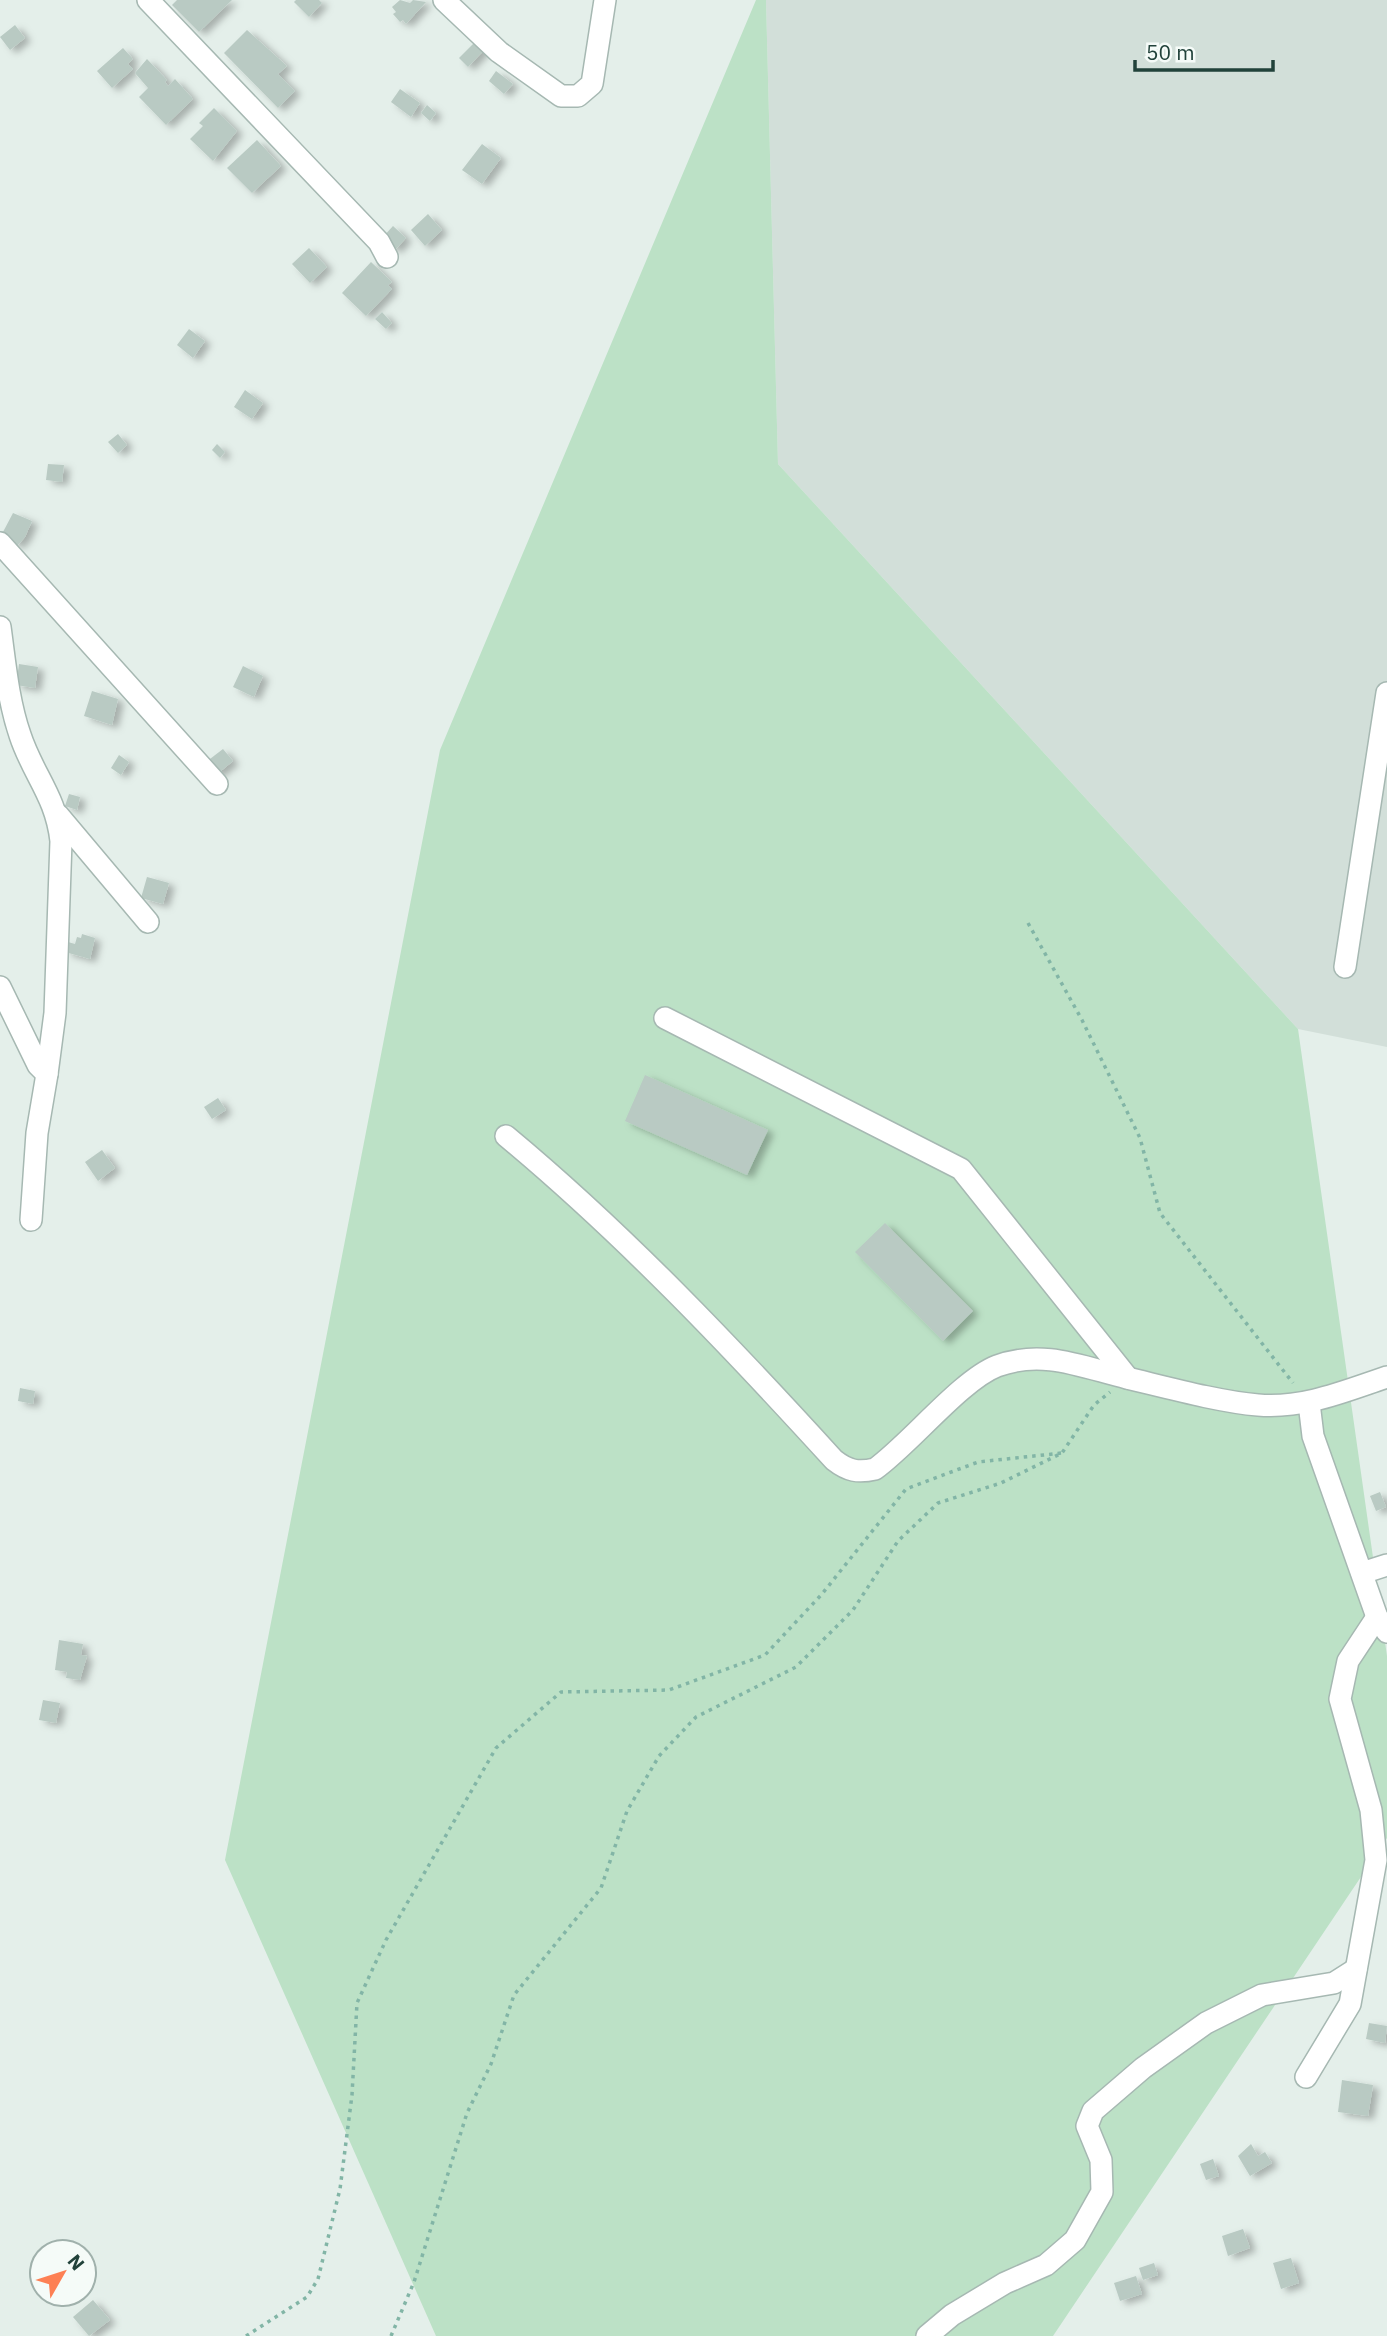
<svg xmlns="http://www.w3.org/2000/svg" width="1387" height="2336" viewBox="0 0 1387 2336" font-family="'IBM Plex Sans',sans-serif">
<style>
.built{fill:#d2dfd9}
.green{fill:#bce1c6}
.building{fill:#b9cac3;filter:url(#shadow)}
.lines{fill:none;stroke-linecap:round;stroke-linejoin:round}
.minor-casing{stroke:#a6b8b2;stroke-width:24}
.path{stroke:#82b5a6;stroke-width:3.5;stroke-dasharray:3.5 5;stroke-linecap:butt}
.minor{stroke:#fff;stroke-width:21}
</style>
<defs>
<filter id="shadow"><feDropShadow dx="6" dy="3.5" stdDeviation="3.5" flood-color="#0004"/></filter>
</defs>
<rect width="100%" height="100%" fill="#e4efea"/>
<!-- built -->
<path class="built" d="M 766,0 L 1387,0 L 1387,1047 L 1298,1029 L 778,464 Z"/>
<!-- green -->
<path class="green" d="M 756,0 L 766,0 L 778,464 L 1298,1029 L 1387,1656 L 1387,1838 L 1053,2336 L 436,2336 L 225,1860 L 440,750 Z"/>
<!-- building -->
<g class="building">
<path d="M 177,0 L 232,0 L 199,32 L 172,5 Z"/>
<path d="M 296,0 L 319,0 L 322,3 L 309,17 L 294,2 Z"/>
<path d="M 400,0 L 410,3 L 413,0 L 426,2 L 406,24 L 403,20 L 400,22 L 393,14 L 396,12 L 392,7 Z"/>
<path d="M 15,25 L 25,38 L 10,50 L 0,37 Z"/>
<path d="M 247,30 L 287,66 L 278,74 L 295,91 L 278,108 L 224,53 Z"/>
<path d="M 476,41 L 485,49 L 468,67 L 459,58 Z"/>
<path d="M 123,48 L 133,59 L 128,64 L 133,69 L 112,88 L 97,71 Z"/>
<path d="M 147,59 L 167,80 L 165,82 L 168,86 L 175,79 L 193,99 L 166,125 L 139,97 L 148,88 L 135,73 Z"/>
<path d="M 496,71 L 513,84 L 504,94 L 489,81 Z"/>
<path d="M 400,89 L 420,103 L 411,117 L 391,102 Z"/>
<path d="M 427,105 L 436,113 L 430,121 L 421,113 Z"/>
<path d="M 214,108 L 237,131 L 213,161 L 190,139 L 203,126 L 199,123 Z"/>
<path d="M 257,140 L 281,166 L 252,193 L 227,168 Z"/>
<path d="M 482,144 L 501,158 L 482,184 L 462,170 Z"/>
<path d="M 428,214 L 442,230 L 425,246 L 411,230 Z"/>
<path d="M 393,226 L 406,238 L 395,250 L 382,238 Z"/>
<path d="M 309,248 L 327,267 L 310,283 L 292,264 Z"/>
<path d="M 371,262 L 392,282 L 388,285 L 392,289 L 366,316 L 342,293 Z"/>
<path d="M 382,312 L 392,323 L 386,329 L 375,319 Z"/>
<path d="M 189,329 L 205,341 L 193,358 L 177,345 Z"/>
<path d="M 245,390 L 263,403 L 252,419 L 234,407 Z"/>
<path d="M 118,434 L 127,445 L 118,453 L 108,442 Z"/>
<path d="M 217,444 L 225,452 L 220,458 L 212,450 Z"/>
<path d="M 48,464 L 64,465 L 62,482 L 46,480 Z"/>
<path d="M 13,513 L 32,521 L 25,537 L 17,546 L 3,532 Z"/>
<path d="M 19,664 L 38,667 L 35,688 L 16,685 Z"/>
<path d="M 243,666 L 263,676 L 254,697 L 233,687 Z"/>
<path d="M 92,691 L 118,699 L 112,725 L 84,716 Z"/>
<path d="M 223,749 L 233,761 L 216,775 L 206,762 Z"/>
<path d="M 119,755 L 129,762 L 121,775 L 111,768 Z"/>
<path d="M 69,794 L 80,797 L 77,810 L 65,806 Z"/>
<path d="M 147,877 L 169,883 L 163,904 L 141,898 Z"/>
<path d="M 82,934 L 95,938 L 90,959 L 65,952 L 68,942 L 75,944 L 77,937 L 81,938 Z"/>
<path d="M 645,1075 L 768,1130 L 747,1175 L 625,1121 Z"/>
<path d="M 218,1098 L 226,1110 L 212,1119 L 204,1107 Z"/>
<path d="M 102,1150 L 115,1168 L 98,1181 L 85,1162 Z"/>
<path d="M 885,1223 L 973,1311 L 943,1341 L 855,1252 Z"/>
<path d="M 20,1388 L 35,1391 L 33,1404 L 18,1401 Z"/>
<path d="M 1380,1492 L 1386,1507 L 1376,1511 L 1370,1496 Z"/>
<path d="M 59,1640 L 83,1644 L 81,1655 L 87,1656 L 80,1680 L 66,1678 L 67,1672 L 55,1670 Z"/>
<path d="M 43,1700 L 60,1703 L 56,1723 L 39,1720 Z"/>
<path d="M 1369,2023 L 1387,2026 L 1385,2043 L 1366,2039 Z"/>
<path d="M 1342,2080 L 1373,2085 L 1368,2116 L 1338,2112 Z"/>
<path d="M 1251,2144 L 1258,2156 L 1265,2152 L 1272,2163 L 1250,2176 L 1238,2156 Z"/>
<path d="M 1213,2159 L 1219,2176 L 1206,2180 L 1200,2164 Z"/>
<path d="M 1243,2229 L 1250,2248 L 1228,2256 L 1222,2236 Z"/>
<path d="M 1291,2258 L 1299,2283 L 1281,2289 L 1273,2263 Z"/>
<path d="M 1154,2263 L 1158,2275 L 1143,2280 L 1139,2268 Z"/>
<path d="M 1136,2276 L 1142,2294 L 1120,2301 L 1114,2283 Z"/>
<path d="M 93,2300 L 110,2320 L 89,2336 L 73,2317 Z"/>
</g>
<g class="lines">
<defs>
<g id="minor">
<path d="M 148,0 L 379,242 L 387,257"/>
<path d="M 444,0 L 499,52 L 561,96 L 578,96 L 592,84 L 605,0"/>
<path d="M 0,543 L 217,784"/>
<path d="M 0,627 C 5,663 8,700 20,735 C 33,775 56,796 61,841 L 55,1013 L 47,1074"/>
<path d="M 58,815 L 148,922"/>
<path d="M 1345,967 L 1387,693"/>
<path d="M 0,987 L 38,1065 L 47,1074 L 37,1133 L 31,1220"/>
<path d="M 665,1018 L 961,1169 L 1128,1378"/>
<path d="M 506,1136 C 624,1234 731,1347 834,1460 C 848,1471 858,1473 875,1469 C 910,1444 961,1380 997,1366 C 1043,1349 1082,1367 1127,1378 C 1165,1387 1220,1402 1258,1405 C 1303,1409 1345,1391 1387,1377"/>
<path d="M 1309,1403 L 1313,1436 L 1377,1617 L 1387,1632"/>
<path d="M 1362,1573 L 1387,1565"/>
<path d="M 1306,2077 L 1350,2004 L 1376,1860 L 1371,1810 L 1340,1699 L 1348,1661 L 1377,1617"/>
<path d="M 927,2336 L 952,2315 L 1005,2283 L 1046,2265 L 1075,2240 L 1102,2192 L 1101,2160 L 1087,2126 L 1093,2111 L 1143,2068 L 1206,2023 L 1262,1995 L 1334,1983 L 1356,1969"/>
</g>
</defs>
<!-- minor casing -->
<use href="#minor" class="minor-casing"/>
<!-- path -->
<g class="path">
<path d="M 1028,923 L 1082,1020 L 1140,1138 L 1160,1213 L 1293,1383"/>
<path d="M 246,2336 L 307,2297 L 318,2279 L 340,2189 L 352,2095 L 357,2003 L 386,1940 L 496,1748 L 561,1692 L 669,1690 L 765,1655 L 822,1594 L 906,1489 L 978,1462 L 1062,1453"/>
<path d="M 391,2336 L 414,2282 L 467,2113 L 491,2064 L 514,1995 L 601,1888 L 627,1811 L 659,1756 L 696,1717 L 796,1667 L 853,1610 L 898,1541 L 938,1503 L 1001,1483 L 1062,1453 L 1094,1405 L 1110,1392"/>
</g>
<!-- minor -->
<use href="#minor" class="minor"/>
</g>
<!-- north arrow -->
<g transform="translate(63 2273) rotate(51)"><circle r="33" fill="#f5fbf8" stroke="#a0b1ac" stroke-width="2"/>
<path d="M0-5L12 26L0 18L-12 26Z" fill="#fd8054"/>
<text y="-10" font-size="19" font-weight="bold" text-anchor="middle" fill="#21423a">N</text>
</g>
<!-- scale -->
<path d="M1135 60v10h138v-10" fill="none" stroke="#21423a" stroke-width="3.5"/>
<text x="1146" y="60" font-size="21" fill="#21423a" stroke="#f5fbf8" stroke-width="5" paint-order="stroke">50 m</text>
</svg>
